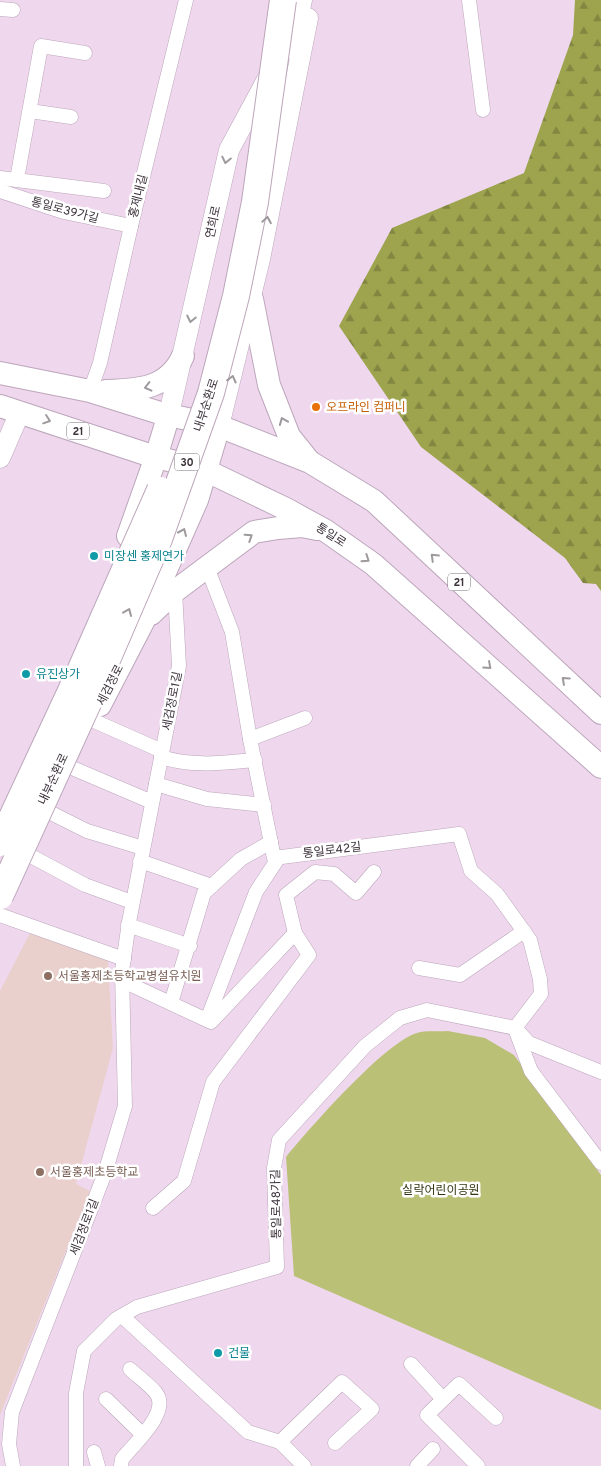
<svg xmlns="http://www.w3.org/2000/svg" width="601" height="1466" viewBox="0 0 601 1466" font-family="Overpass,'Noto Sans KR',sans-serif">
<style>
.education{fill:#ead0cc}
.forest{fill:url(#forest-firs)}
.park{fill:#bac076}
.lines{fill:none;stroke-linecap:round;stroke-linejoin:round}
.street-casing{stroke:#bca6bb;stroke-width:15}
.secondary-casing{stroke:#bca6bb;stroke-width:21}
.primary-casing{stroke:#bca6bb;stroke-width:24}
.street{stroke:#fff;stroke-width:14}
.secondary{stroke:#fff;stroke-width:20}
.primary{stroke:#fff;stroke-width:22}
.highway-bridge-casing{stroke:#bca6bb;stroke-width:28;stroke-linecap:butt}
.highway-bridge{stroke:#fff;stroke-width:26}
.oneway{stroke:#9e999d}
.food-dot{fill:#e8710a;stroke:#fff;stroke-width:2}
.culture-dot{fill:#0f9aa8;stroke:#fff;stroke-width:2}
.education-dot{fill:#8d6e63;stroke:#fff;stroke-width:2}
.labels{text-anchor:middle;stroke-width:5;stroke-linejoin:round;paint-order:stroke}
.shield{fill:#fff;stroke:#767076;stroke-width:1}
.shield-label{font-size:11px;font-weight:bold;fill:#3c333b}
.street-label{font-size:12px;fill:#3c333b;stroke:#fff}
.food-label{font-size:12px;fill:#c56008;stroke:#fff;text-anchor:start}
.culture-label{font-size:12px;fill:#0d838f;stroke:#fff;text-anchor:start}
.education-label{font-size:12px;fill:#785e54;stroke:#fff;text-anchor:start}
.park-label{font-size:12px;fill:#343711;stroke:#fff}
</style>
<defs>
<pattern id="forest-firs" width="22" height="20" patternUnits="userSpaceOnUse" patternTransform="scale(1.25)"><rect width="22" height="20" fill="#9da44d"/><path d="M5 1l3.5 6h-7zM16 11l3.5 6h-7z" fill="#818641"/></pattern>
</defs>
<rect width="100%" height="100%" fill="#efd8ee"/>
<!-- education -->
<path class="education" d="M 30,933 L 108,960 L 113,1048 L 76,1184 L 90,1191 L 0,1415 L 0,991 Z"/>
<!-- forest -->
<path class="forest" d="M 575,0 L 601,0 L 601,591 L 596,584 L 583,583 L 565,558 L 421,447 L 339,326 L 392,228 L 524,173 L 573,35 Z"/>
<!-- park -->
<path class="park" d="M 448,1031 L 485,1038 L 514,1055 L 601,1175 L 601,1410 L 294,1276 L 286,1157 C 309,1129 385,1042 417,1033 C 426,1030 438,1032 448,1031 Z"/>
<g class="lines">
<defs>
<g id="street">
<path d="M 469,0 L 483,110"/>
<path d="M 0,9 L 13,10"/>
<path d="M 30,111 L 71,117"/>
<path d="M 0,178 L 104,191"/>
<path d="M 17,179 L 41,46 L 85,53"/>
<path d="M 0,191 L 64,212 L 131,226"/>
<path d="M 90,391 L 100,363 L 131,226 L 186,0"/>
<path d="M 207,567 L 232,632 L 250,739 L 274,858 L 459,834 L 471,871 L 497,894 L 530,940 L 540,979 L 541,994 L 515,1028"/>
<path d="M 92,720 L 162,751"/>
<path d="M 250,739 L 305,718"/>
<path d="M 161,757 C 193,767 222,763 255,760"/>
<path d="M 70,767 L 152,802"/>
<path d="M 156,784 L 207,799 L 264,805"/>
<path d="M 49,812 L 87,831 L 143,848"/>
<path d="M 29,855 L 85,885 L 132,902"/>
<path d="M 140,861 L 212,886"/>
<path d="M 0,915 L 124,959"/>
<path d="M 128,925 L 190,946"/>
<path d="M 419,968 L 460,975 L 524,931"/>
<path d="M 123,981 L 211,1022 L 295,933"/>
<path d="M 171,1003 L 204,893 L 241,859 L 271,842"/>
<path d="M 207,1020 L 256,892 L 279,857"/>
<path d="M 517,1034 L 531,1071 L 601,1163"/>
<path d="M 153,1208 L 184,1181 L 213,1082 L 309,955 L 295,933 L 286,895 L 315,872 L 334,874 L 356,893 L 374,872"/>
<path d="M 122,1316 L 248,1432 L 280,1442"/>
<path d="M 411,1364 L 443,1399"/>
<path d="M 106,1399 L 142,1434"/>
<path d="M 94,1452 L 98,1466"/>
<path d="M 13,1466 L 9,1444 L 12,1412 L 105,1173 L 125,1106 L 122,971 L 129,922 L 179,666 L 175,591"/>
<path d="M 76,1466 L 76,1393 L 84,1351 L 116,1319 L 137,1307 L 277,1267 L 274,1168 L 279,1140 L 365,1046 L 400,1018 L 427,1010 L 515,1028 L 529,1043 L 601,1072"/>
<path d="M 121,1466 L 122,1459 C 133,1445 171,1412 156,1393 C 149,1384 138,1377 130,1369"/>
<path d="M 304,1466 L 280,1442 L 342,1382 L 372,1409 L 335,1443"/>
<path d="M 417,1466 L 433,1449"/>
<path d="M 478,1466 L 427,1415 L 459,1384 L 496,1418"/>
</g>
<g id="secondary">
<path d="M 169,414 L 229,150 L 297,24 L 302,0"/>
<path d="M 219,426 L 260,259 L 308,18"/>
<path d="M 0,458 L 20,412"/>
</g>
<g id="primary">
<path d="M 252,299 L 269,385 L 289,436 L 309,461"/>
<path d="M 0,373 L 90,391 L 160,413 L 219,426 L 310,462 L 374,501 L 601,713"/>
<path d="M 106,391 C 139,390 168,389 183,356"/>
<path d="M 0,406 L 146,454 L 205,470 L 286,509 L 326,531 L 373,564 L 601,767"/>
<path d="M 128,536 L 156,457 L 169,414"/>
<path d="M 151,614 L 175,591 L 254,532 L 278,528 L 302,526 L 317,529"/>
<path d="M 100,705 L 143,622 L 197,500 L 219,426"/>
</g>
</defs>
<!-- street casing -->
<use href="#street" class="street-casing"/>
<!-- secondary casing -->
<use href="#secondary" class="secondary-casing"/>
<!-- primary casing -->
<use href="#primary" class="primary-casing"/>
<!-- street -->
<use href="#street" class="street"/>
<!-- secondary -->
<use href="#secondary" class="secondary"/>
<!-- primary -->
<use href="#primary" class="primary"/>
<defs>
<g id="highway-bridge">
<path d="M 0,843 L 77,678 L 160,490"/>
<path d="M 0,896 L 94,690 L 159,539 L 211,393 L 236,296 L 255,202 L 283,0"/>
</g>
</defs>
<!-- highway-bridge casing -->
<use href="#highway-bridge" class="highway-bridge-casing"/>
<!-- highway-bridge -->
<use href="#highway-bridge" class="highway-bridge"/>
</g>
<!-- one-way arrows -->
<defs><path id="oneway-chevron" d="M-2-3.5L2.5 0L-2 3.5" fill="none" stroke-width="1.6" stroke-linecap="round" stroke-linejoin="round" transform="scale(1.25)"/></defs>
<g class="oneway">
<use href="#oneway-chevron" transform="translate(226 160) rotate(102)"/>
<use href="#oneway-chevron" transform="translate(267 220) rotate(-80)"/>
<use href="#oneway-chevron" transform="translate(191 319) rotate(102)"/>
<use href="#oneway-chevron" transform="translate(232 379) rotate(-76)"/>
<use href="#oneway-chevron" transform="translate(148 387) rotate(166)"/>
<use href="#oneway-chevron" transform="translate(47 420) rotate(19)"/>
<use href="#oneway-chevron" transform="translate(283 421) rotate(-112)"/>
<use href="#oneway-chevron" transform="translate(183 532) rotate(-66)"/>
<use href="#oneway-chevron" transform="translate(249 537) rotate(-33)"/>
<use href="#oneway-chevron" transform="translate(434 557) rotate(-136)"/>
<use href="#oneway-chevron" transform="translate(366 559) rotate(34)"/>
<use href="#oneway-chevron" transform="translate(128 612) rotate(-67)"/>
<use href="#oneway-chevron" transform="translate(488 666) rotate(42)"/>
<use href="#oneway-chevron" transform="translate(565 680) rotate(-138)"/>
</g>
<!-- markers -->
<circle class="food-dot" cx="316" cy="407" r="5"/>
<g class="culture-dot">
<circle cx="94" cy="556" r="5"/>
<circle cx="26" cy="674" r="5"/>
<circle cx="218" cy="1353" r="5"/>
</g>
<g class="education-dot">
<circle cx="48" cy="976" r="5"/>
<circle cx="40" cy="1172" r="5"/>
</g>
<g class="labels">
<!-- shield labels -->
<g class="shield">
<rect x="67" y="422.5" width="22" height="17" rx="4"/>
<rect x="174.5" y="453.5" width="25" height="17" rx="4"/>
<rect x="448" y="573.5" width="22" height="17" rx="4"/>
</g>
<g class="shield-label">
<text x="78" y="435">21</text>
<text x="187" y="466">30</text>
<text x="459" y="586">21</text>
</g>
<!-- street labels -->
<g class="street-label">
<text transform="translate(138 196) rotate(-76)" y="4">홍제내길</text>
<text transform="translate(65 210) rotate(15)" y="4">통일로39가길</text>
<text transform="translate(213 222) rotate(-78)" y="4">연희로</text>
<text transform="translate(206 405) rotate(-72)" y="4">내부순환로</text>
<text transform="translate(331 535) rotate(33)" y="4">통일로</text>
<text transform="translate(110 685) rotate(-63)" y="4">세검정로</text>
<text transform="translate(172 701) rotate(-79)" y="4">세검정로1길</text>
<text transform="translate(53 779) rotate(-65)" y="4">내부순환로</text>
<text transform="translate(332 850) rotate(-7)" y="4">통일로42길</text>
<text transform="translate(276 1204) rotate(-91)" y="4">통일로48가길</text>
<text transform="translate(84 1227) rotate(-69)" y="4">세검정로1길</text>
</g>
<!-- food labels -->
<g class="food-label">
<text x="326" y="411">오프라인 컴퍼니</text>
</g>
<!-- culture labels -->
<g class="culture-label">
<text x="104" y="560">미장센 홍제연가</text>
<text x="36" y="678">유진상가</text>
<text x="228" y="1357">건물</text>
</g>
<!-- education labels -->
<g class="education-label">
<text x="58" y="980">서울홍제초등학교병설유치원</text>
<text x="50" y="1176">서울홍제초등학교</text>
</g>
<!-- park labels -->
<g class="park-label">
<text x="441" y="1194">실락어린이공원</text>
</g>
</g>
</svg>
